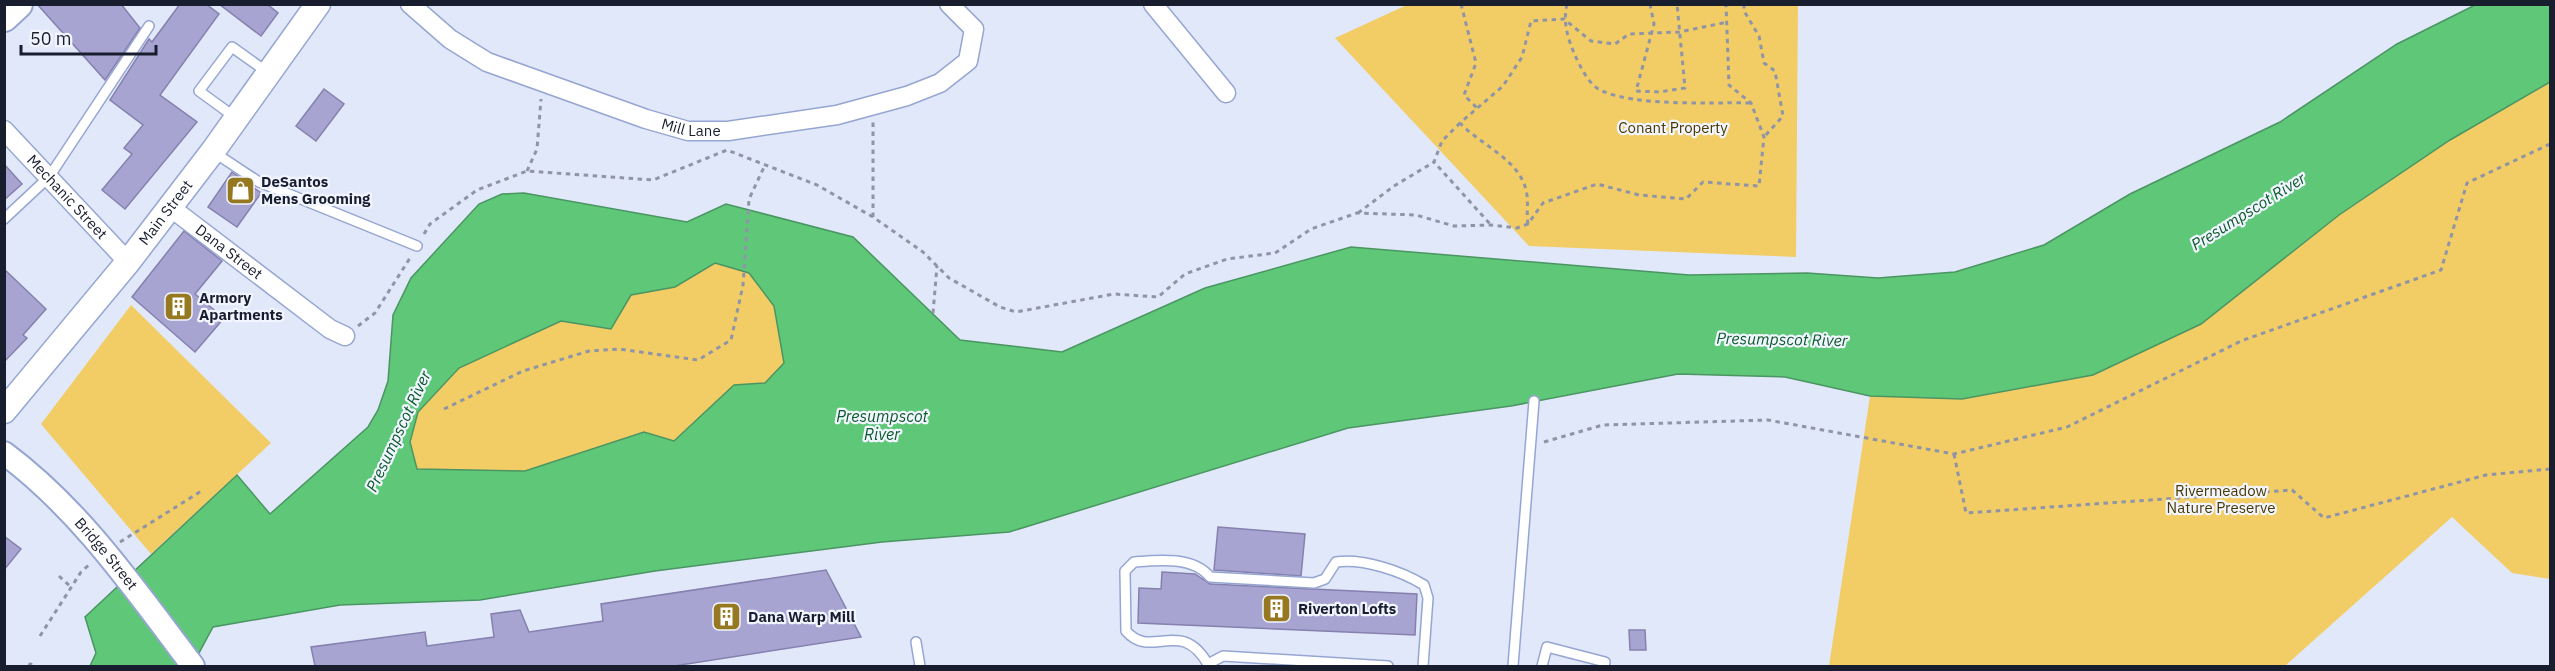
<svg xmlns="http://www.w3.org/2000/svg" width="2555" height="671" viewBox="0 0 2555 671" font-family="'IBM Plex Sans',sans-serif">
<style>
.green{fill:#f2cd66}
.water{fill:#5fc878;stroke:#4a9562;stroke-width:1.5;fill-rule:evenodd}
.building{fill:#a8a4d2;stroke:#8580ad;stroke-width:1.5}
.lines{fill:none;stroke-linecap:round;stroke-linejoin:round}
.service-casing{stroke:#96a6d2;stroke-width:12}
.minor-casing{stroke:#96a6d2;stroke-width:21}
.tertiary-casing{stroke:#96a6d2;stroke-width:26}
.secondary-casing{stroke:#96a6d2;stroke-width:27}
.trunk-casing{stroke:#96a6d2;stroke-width:32}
.path{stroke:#8f95a7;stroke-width:3;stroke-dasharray:4.5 4.5;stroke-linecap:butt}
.service{stroke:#fff;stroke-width:9}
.minor{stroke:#fff;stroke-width:18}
.tertiary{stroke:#fff;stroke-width:22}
.secondary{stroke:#fff;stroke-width:24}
.trunk{stroke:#fff;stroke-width:28}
.labels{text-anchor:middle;stroke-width:4.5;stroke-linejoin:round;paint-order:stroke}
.street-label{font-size:15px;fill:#191e2f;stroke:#f1f5ff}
.park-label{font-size:15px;fill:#4a3800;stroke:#f1f5ff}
.poi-label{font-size:15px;font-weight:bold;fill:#191e2f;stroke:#f1f5ff;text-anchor:start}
.water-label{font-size:16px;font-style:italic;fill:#0b5a27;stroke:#f1f5ff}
</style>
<rect width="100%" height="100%" fill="#e1e8fa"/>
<!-- green -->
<g class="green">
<path d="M 1409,4 L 1798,5 L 1796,257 L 1529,246 L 1335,38 Z"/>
<path d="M 2550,82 L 2550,579 L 2512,573 L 2452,517 L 2285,666 L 1829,666 L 1870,396 L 1962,399 L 2093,375 L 2201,324 L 2339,215 L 2450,140 Z"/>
<path d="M 715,263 L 749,273 L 774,306 L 784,363 L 765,383 L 734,385 L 674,441 L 644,432 L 525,471 L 417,469 L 410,442 L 418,412 L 459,368 L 561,321 L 611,329 L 631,295 L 675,287 Z"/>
<path d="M 131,305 L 271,443 L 151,554 L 41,424 Z"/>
</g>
<!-- water -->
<path class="water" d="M 2475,5 L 2550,5 L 2550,82 L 2450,140 L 2339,215 L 2201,324 L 2093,375 L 1962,399 L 1870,396 L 1785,377 L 1678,374 L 1511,406 L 1348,428 L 1009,532 L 882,542 L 655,571 L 480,600 L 340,605 L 213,627 L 192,666 L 90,666 L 96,653 L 85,617 L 237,475 L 270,514 L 368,427 L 378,410 L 388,381 L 393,315 L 411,278 L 479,204 L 502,194 L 524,193 L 687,222 L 726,204 L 853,237 L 960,340 L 1062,352 L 1205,288 L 1351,247 L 1689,275 L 1807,273 L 1878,278 L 1955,272 L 2044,245 L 2130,194 L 2280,122 L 2397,44 ZM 715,263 L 749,273 L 774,306 L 784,363 L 765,383 L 734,385 L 674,441 L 644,432 L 525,471 L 417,469 L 410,442 L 418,412 L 459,368 L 561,321 L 611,329 L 631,295 L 675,287 Z"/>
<!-- building -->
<g class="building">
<path d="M 37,4 L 121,4 L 140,28 L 105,80 Z"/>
<path d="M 180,4 L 206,4 L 219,14 L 160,95 L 197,122 L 125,209 L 102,190 L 132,154 L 124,148 L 143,125 L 110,100 L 149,39 L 152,42 Z"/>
<path d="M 219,4 L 267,4 L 278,13 L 261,36 Z"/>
<path d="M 324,89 L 344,104 L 316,141 L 296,126 Z"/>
<path d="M 4,164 L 22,184 L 4,200 Z"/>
<path d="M 232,172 L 261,193 L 237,227 L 208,207 Z"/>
<path d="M 184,231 L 222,261 L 195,294 L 224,318 L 195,352 L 132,297 Z"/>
<path d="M 4,269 L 46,309 L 23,335 L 27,338 L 4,362 Z"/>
<path d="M 1218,527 L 1305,534 L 1301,576 L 1214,570 Z"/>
<path d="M 4,536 L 21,549 L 4,570 Z"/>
<path d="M 826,570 L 861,637 L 674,666 L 315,666 L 311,647 L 425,632 L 427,646 L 494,637 L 491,614 L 520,610 L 529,632 L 603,621 L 601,604 Z"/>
<path d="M 1162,572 L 1195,574 L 1210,584 L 1417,594 L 1415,635 L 1138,623 L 1139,588 L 1161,589 Z"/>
<path d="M 1629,630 L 1645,630 L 1646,650 L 1630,650 Z"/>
</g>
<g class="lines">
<defs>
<g id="service">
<path d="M 236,118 L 199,91 L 232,47 L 267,72"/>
<path d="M 215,153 L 259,182 L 417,246"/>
<path d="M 4,219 L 49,177 L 149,26"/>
<path d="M 916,642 L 920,666"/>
<path d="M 1208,664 L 1223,656 L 1388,666"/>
<path d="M 1209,666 C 1181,615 1152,661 1126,631 L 1125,571 L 1134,562 C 1158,560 1193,556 1210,577 L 1314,583 L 1325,579 L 1336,562 C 1363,558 1401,571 1424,585 L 1428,598 L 1423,666"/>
<path d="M 1513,666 L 1534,401"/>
<path d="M 1542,666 L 1547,647 L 1605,662 L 1604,666"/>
</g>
<g id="minor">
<path id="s1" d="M 410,4 L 450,39 L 487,62 L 646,119 L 688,131 L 728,131 L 837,115 L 907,96 L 940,83 L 968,61 L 974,29 L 949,4"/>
<path d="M 1153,4 L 1226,93"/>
<path id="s2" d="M 4,130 L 128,262"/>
<path id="s3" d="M 170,207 L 330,329 L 345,336"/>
</g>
<g id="tertiary">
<path id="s4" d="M 4,453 C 81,510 136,591 193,666"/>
</g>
<g id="secondary">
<path id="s5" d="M 4,411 L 128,262 L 213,151 L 318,4"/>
</g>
<path id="trunk" d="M 4,17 L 18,4"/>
</defs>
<!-- service casing -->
<use href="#service" class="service-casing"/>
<!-- minor casing -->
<use href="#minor" class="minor-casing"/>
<!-- tertiary casing -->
<use href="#tertiary" class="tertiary-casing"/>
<!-- secondary casing -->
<use href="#secondary" class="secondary-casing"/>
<!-- trunk casing -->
<use href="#trunk" class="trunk-casing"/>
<!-- path -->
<g class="path">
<path d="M 1461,4 L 1476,63 L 1464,95 L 1477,108"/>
<path d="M 1567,4 C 1563,22 1567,36 1574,53 C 1579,64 1588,84 1600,90 C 1637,107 1707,102 1750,103"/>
<path d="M 1650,4 L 1654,24 L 1636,91 L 1659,92 L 1685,88 L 1677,4"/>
<path d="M 1744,4 L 1744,11 L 1759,36 L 1764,63 L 1775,71 L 1783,116 L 1764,137"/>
<path d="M 1460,123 L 1442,141 L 1434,162 L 1491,225"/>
<path d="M 527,171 L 537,149 L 541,99"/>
<path d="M 1358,213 L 1394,186 L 1434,162"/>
<path d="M 873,217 L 873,122"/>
<path d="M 1528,224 C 1526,213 1529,201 1526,190 C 1519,159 1479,144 1460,123 L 1503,86 L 1522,57 L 1531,21 L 1564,19 L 1591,41 L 1615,44 L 1629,34 L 1679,32 L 1728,22"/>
<path d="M 424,234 L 430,224 L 477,190 L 527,171 L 653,180 L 727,150 L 817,185 L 873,217 L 923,252 L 949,278 L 1000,307 L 1016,312 L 1114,294 L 1158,297 L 1185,274 L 1227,259 L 1275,253 L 1311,229 L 1357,213 L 1416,215 L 1454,226 L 1491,225 L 1517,228 L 1528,224 L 1543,203 L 1597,184 L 1639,195 L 1686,199 L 1703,182 L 1759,186 L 1764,137 L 1751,103 L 1729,85 L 1726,4"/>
<path d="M 933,313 L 937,266"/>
<path d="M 358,326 L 375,313 L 410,258"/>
<path d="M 444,409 L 523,371 L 589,351 L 619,349 L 698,360 L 731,340 L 743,285 L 749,199 L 765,165"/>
<path d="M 1544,442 L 1603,425 L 1768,420 L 1954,454 L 2067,427 L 2241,341 L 2441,270 L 2467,183 L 2550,144"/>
<path d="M 1954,454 L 1966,513 L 2292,490 L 2324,518 L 2486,475 L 2550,469"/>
<path d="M 120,542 L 203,490"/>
<path d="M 59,576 L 71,587"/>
<path d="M 40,636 L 81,572 L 90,564"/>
<path d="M 29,666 L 30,664 L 36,666"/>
</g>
<!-- service -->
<use href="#service" class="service"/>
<!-- minor -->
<use href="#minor" class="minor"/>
<!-- tertiary -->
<use href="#tertiary" class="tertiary"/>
<!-- secondary -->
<use href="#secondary" class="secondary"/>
<!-- trunk -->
<use href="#trunk" class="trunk"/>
</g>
<!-- icons -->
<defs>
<symbol id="shop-square" viewBox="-11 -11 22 22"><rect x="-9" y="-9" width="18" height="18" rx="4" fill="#95781f" stroke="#f1f5ff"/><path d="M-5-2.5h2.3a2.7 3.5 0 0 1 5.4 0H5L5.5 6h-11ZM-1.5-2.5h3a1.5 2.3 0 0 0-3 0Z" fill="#fff"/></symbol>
<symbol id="building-square" viewBox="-11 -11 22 22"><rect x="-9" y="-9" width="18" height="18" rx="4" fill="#95781f" stroke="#f1f5ff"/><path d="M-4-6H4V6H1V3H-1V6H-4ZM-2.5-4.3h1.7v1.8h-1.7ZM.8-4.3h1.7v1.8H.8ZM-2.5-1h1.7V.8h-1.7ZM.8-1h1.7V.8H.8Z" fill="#fff"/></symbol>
</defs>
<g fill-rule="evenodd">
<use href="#shop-square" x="224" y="174" width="33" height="33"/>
<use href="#building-square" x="162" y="290" width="33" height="33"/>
<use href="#building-square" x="1260" y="592" width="33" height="33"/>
<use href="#building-square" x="710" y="600" width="33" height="33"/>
</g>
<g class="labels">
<!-- street labels -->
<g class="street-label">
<text dy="5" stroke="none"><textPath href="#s1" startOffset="312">Mill Lane</textPath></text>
<text dy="5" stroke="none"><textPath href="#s2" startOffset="92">Mechanic Street</textPath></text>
<text dy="5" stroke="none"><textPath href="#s5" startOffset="256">Main Street</textPath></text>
<text dy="5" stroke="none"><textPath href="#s3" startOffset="74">Dana Street</textPath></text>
<text dy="5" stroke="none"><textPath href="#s4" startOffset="144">Bridge Street</textPath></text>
</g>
<!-- park labels -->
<g class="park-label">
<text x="1673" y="133">Conant Property</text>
<text x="2221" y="496">Rivermeadow<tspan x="2221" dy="17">Nature Preserve</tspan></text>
</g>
<!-- poi labels -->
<g class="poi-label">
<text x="261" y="187">DeSantos<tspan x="261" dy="17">Mens Grooming</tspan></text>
<text x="199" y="303">Armory<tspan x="199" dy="17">Apartments</tspan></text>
<text x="1298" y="614">Riverton Lofts</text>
<text x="748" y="622">Dana Warp Mill</text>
</g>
<!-- water labels -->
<g class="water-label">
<text transform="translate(2248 211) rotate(-32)" y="6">Presumpscot River</text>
<text transform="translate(1782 339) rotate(1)" y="6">Presumpscot River</text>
<text x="882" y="422">Presumpscot<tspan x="882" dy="18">River</tspan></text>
<text transform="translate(398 431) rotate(-65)" y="6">Presumpscot River</text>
</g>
</g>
<!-- border -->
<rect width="2555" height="671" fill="none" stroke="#191e2f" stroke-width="12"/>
<!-- scale -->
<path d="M21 45v9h135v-9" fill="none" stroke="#191e2f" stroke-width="3"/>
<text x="30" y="45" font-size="18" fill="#191e2f" stroke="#f1f5ff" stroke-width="4.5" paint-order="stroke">50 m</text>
</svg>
